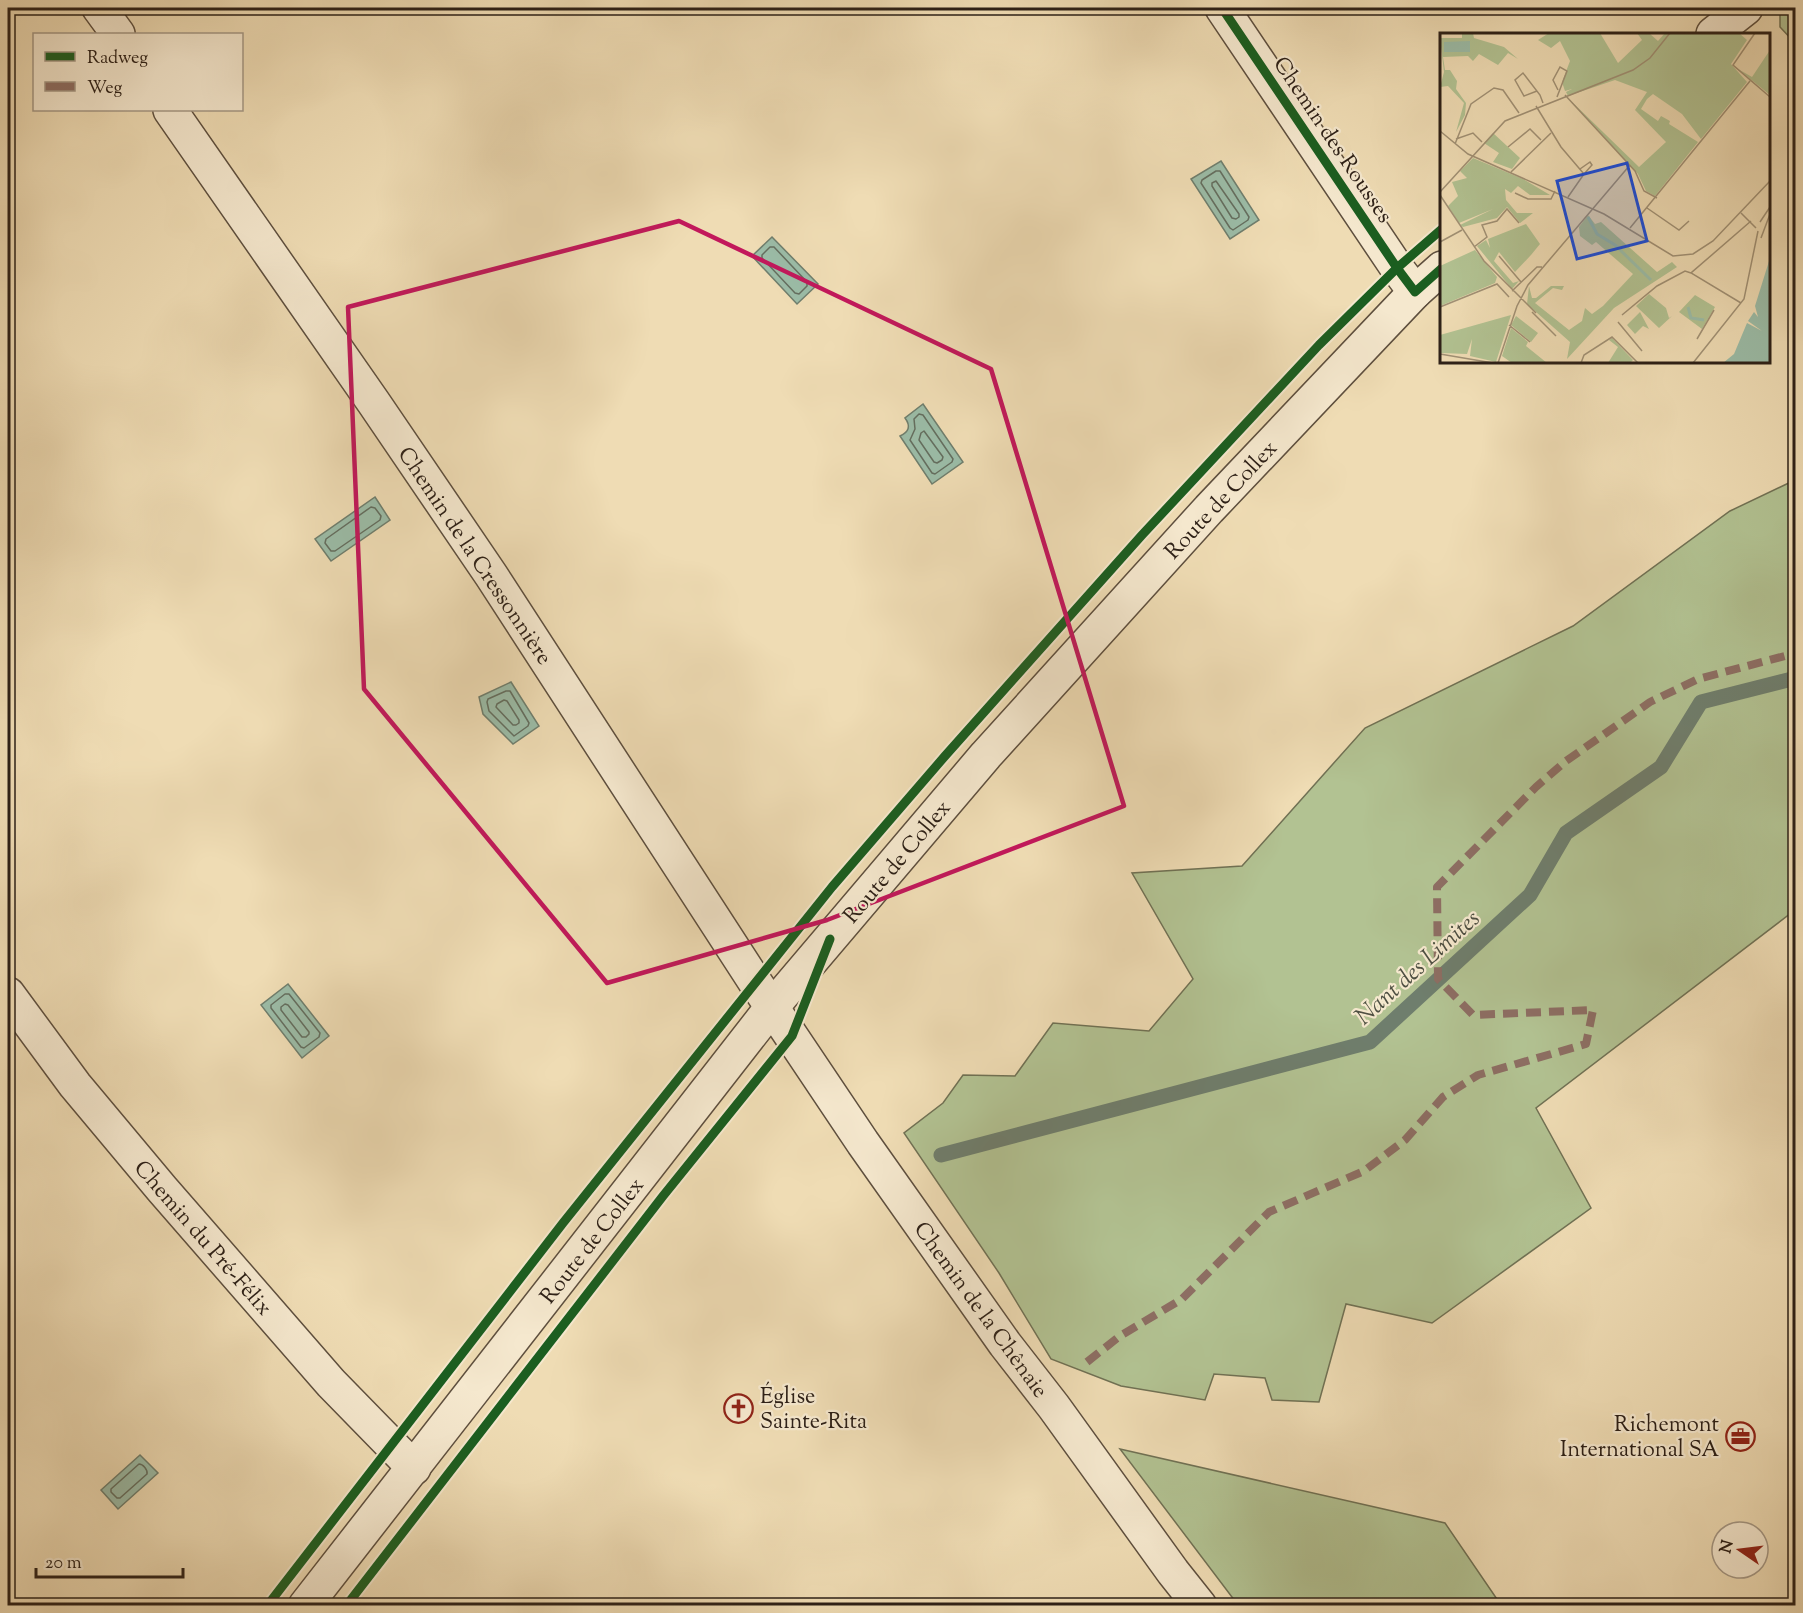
<svg xmlns="http://www.w3.org/2000/svg" width="1803" height="1613" viewBox="0 0 1803 1613" font-family="'Sorts Mill Goudy',serif">
<style>
.green{fill:#b2c292;stroke:#707154;stroke-width:1.5}
.water{fill:#9bbca7;stroke:#6f7e6d;stroke-width:1.5}
.lines{fill:none;stroke-linecap:round;stroke-linejoin:round}
.shore{stroke:#646e5f;stroke-width:1.5}
.stream{stroke:#6f7e6d;stroke-width:15}
.minor-casing{stroke:#5e4f3e;stroke-width:36}
.tertiary-casing{stroke:#5e4f3e;stroke-width:36}
.minor{stroke:#f5e8ce;stroke-width:33}
.tertiary{stroke:#f5e8ce;stroke-width:33}
.quiet{stroke:#8d6e63;stroke-width:8;stroke-dasharray:15 8;stroke-linecap:butt}
.cycleway-casing{stroke:#f5e8ce;stroke-width:13}
.cycleway{stroke:#1b5e20;stroke-width:9}
.marked{fill:none;stroke:#c2185b;stroke-width:4.5;stroke-linejoin:round}
.labels{text-anchor:middle;stroke-width:4.5;stroke-linejoin:round;paint-order:stroke}
.street-label{font-size:22px;fill:#2d2017;stroke:#f5e8ce}
.poi-label{font-size:22px;fill:#2d2017;stroke:#f5e8ce;text-anchor:start}
.water-label{font-size:24px;font-style:italic;fill:#4e4f42;stroke:#f5e8ce}
.inset-river{fill:none;stroke:#9bbca7;stroke-width:3}
.inset-road{fill:none;stroke:#a19175;stroke-width:1.5}
.view{fill:#1d4ed8;fill-opacity:0.15;stroke:#1d4ed8;stroke-width:3}
.inset-edge{fill:none;stroke:#2d2017;stroke-width:3}
</style>
<rect width="100%" height="100%" fill="#efdcb4"/>
<filter id="stains"><feTurbulence type="fractalNoise" baseFrequency=".00333" numOctaves="4"/><feColorMatrix values="0 0 0 0 .2 0 0 0 0 .09 0 0 0 0 .02 0 0 0 .5 -.17"/></filter>
<radialGradient id="worn" r=".72"><stop offset=".6" stop-color="#630" stop-opacity="0"/><stop offset="1" stop-color="#630" stop-opacity=".3"/></radialGradient>
<!-- green -->
<g class="green">
<path d="M 1784,8 L 1795,8 L 1795,43 L 1780,27 L 1780,14 Z"/>
<path d="M 1795,480 L 1795,910 L 1536,1108 L 1591,1208 L 1432,1323 L 1346,1304 L 1319,1402 L 1272,1400 L 1265,1378 L 1214,1374 L 1205,1400 L 1121,1386 L 1051,1359 L 999,1273 L 904,1133 L 943,1103 L 963,1075 L 1015,1076 L 1053,1023 L 1149,1031 L 1193,979 L 1132,873 L 1242,866 L 1365,728 L 1573,626 L 1730,511 Z"/>
<path d="M 1120,1449 L 1445,1523 L 1501,1605 L 1238,1605 Z"/>
</g>
<!-- water -->
<g class="water">
<path d="M 1221,161 L 1259,220 L 1230,239 L 1191,179 Z"/>
<path d="M 772,237 L 818,284 L 797,304 L 752,256 Z"/>
<path d="M 923,404 L 963,462 L 932,484 L 900,436 C 909,432 911,426 905,418 Z"/>
<path d="M 375,497 L 390,520 L 331,561 L 315,539 Z"/>
<path d="M 511,682 L 539,726 L 513,744 L 483,714 L 479,697 Z"/>
<path d="M 288,984 L 329,1036 L 302,1058 L 261,1005 Z"/>
<path d="M 140,1455 L 158,1473 L 118,1509 L 101,1490 Z"/>
</g>
<g class="lines">
<!-- shore -->
<g class="shore">
<path d="M 1216,171 L 1220,171 L 1249,217 L 1248,220 L 1233,230 L 1230,228 L 1201,183 L 1202,180 Z"/>
<path d="M 1216,181 L 1239,214 L 1239,217 L 1236,219 L 1232,218 L 1212,186 L 1212,183 Z"/>
<path d="M 770,247 L 774,247 L 807,282 L 807,286 L 799,294 L 795,293 L 762,258 L 762,255 Z"/>
<path d="M 919,414 L 923,415 L 953,459 L 952,462 L 935,474 L 932,473 L 910,440 L 915,429 L 914,419 Z"/>
<path d="M 924,431 L 943,457 L 942,460 L 937,463 L 934,462 L 919,440 L 921,433 Z"/>
<path d="M 371,507 L 375,508 L 381,516 L 380,520 L 335,551 L 331,551 L 325,543 L 326,539 Z"/>
<path d="M 506,691 L 510,691 L 529,723 L 528,726 L 514,736 L 489,711 L 487,702 L 488,699 Z"/>
<path d="M 504,700 L 507,701 L 519,720 L 519,723 L 516,725 L 513,725 L 496,707 L 497,704 Z"/>
<path d="M 285,994 L 289,994 L 320,1033 L 319,1037 L 304,1048 L 301,1047 L 271,1008 L 271,1005 Z"/>
<path d="M 285,1004 L 288,1005 L 309,1032 L 309,1034 L 306,1037 L 302,1037 L 281,1010 L 281,1007 Z"/>
<path d="M 139,1464 C 143,1464 148,1470 147,1474 L 120,1498 L 117,1498 L 111,1492 L 111,1489 Z"/>
</g>
<!-- stream -->
<path class="stream" d="M 941,1155 L 1370,1042 L 1530,895 L 1566,833 L 1661,767 L 1701,702 L 1796,678"/>
<defs>
<g id="minor">
<path d="M 99,8 L 118,34"/>
<path d="M 1222,8 L 1397,268 L 1415,292"/>
<path d="M 170,110 L 374,403 L 491,575 L 755,982 L 863,1143 L 1005,1344 L 1054,1407 L 1173,1572 L 1200,1606"/>
<path d="M 8,994 L 75,1085 L 162,1189 L 331,1383 L 414,1468"/>
</g>
<g id="tertiary">
<path d="M 1713,34 L 1746,8"/>
<path d="M 305,1606 L 772,1007 L 986,755 L 1209,509 L 1415,292 L 1442,268"/>
</g>
</defs>
<!-- minor casing -->
<use href="#minor" class="minor-casing"/>
<!-- tertiary casing -->
<use href="#tertiary" class="tertiary-casing"/>
<!-- minor -->
<use href="#minor" class="minor"/>
<!-- tertiary -->
<use href="#tertiary" class="tertiary"/>
<!-- quiet -->
<path class="quiet" d="M 1087,1362 L 1120,1336 L 1182,1299 L 1269,1212 L 1364,1171 L 1405,1140 L 1443,1097 L 1478,1075 L 1586,1044 L 1593,1010 L 1473,1015 L 1438,979 L 1437,887 L 1536,787 L 1566,761 L 1650,702 L 1698,679 L 1796,653"/>
<defs>
<g id="cycleway">
<path d="M 1222,8 L 1397,268 L 1415,292 L 1442,268"/>
<path d="M 267,1606 L 563,1223 L 832,887 L 945,756 L 1142,535 L 1319,345 L 1397,268 L 1442,229"/>
<path d="M 346,1606 L 663,1196 L 792,1036 L 830,939"/>
</g>
</defs>
<!-- cycleway casing -->
<use href="#cycleway" class="cycleway-casing"/>
<!-- cycleway -->
<use href="#cycleway" class="cycleway"/>
</g>
<!-- marked area -->
<path class="marked" d="M 679,221 L 991,369 L 1124,806 L 827,920 L 607,983 L 364,689 L 348,307 Z"/>
<!-- icons -->
<defs>
<symbol id="church-ring" viewBox="-11 -11 22 22"><circle r="9.5" fill="#f5e8ce" stroke="#8f2418" stroke-width="1.5"/><path d="M-1.2-6h2.4v3.5h3.3v2.4h-3.3V6h-2.4V-.1h-3.3v-2.4h3.3Z" fill="#8f2418"/></symbol>
<symbol id="office-ring" viewBox="-11 -11 22 22"><circle r="9.5" fill="#f5e8ce" stroke="#8f2418" stroke-width="1.5"/><path d="M-6-3h4V-5.5h4V-3h4V5H-6ZM-1-4.5V-3h2v-1.5ZM-6 0V1H6V0Z" fill="#8f2418"/></symbol>
</defs>
<g fill-rule="evenodd">
<use href="#church-ring" x="722" y="1392" width="33" height="33"/>
<use href="#office-ring" x="1724" y="1420" width="33" height="33"/>
</g>
<g class="labels">
<!-- street labels -->
<g class="street-label">
<text transform="translate(1334 139) rotate(56)" y="8">Chemin des Rousses</text>
<text transform="translate(1220 499) rotate(-47)" y="8">Route de Collex</text>
<text transform="translate(476 555) rotate(56)" y="8">Chemin de la Cressonnière</text>
<text transform="translate(896 861) rotate(-50)" y="8">Route de Collex</text>
<text transform="translate(204 1237) rotate(49)" y="8">Chemin du Pré-Félix</text>
<text transform="translate(591 1240) rotate(-52)" y="8">Route de Collex</text>
<text transform="translate(982 1309) rotate(54)" y="8">Chemin de la Chênaie</text>
</g>
<!-- poi labels -->
<g class="poi-label">
<text x="760" y="1403">Église<tspan x="760" dy="25">Sainte-Rita</tspan></text>
<text x="1719" y="1431" text-anchor="end">Richemont<tspan x="1719" dy="25">International SA</tspan></text>
</g>
<!-- water labels -->
<g class="water-label">
<text transform="translate(1417 967) rotate(-42)" y="8">Nant des Limites</text>
</g>
</g>
<!-- overview -->
<g transform="translate(1440 33)">
<rect width="330" height="330" fill="#efdcb4"/>
<path d="M 22,0 L 33,0 L 34,5 L 64,14 L 78,26 L 68,20 L 58,32 L 39,21 L 33,28 L 28,23 L 3,24 L 5,37 L 10,37 L 17,48 L 16,56 L 26,70 L 25,82 L 16,99 L 24,70 L 8,53 L 0,54 L 4,39 L 0,5 L 22,5 ZM 109,0 L 160,0 L 178,30 L 202,7 L 197,0 L 209,0 L 218,8 L 225,0 L 299,0 L 307,7 L 291,31 L 307,49 L 261,106 L 242,81 L 213,61 L 207,66 L 201,76 L 218,88 L 221,83 L 230,88 L 229,91 L 258,109 L 215,163 L 206,158 L 198,141 L 129,66 L 199,134 L 226,109 L 195,77 L 207,59 L 175,47 L 128,63 L 126,59 L 132,56 L 125,58 L 122,49 L 130,28 L 120,8 L 111,15 L 98,7 ZM 330,17 L 330,62 L 298,36 L 312,44 ZM 53,100 L 80,125 L 72,136 L 53,129 L 59,120 L 44,110 ZM 33,125 L 83,146 L 110,162 L 90,162 L 78,153 L 71,160 L 65,156 L 66,167 L 77,180 L 93,180 L 80,190 L 67,174 L 57,185 L 23,194 L 20,192 L 53,176 L 19,190 L 8,173 L 18,163 L 12,149 L 27,145 L 20,138 ZM 148,182 L 155,191 L 161,189 L 217,239 L 232,229 L 237,234 L 174,275 L 127,326 L 130,309 L 87,271 L 89,253 L 92,265 L 96,265 L 111,253 L 124,253 L 122,257 L 113,255 L 95,270 L 129,297 L 142,288 L 145,275 L 152,281 L 163,273 L 193,241 L 156,209 L 152,212 L 140,203 L 139,194 ZM 86,191 L 100,211 L 91,222 L 75,239 L 59,219 L 54,228 L 73,250 L 79,248 L 72,256 L 37,213 L 46,207 L 50,215 L 48,206 ZM 35,217 L 57,244 L 55,250 L 0,273 L 0,233 ZM 209,261 L 226,275 L 229,285 L 232,283 L 219,295 L 196,273 ZM 255,262 L 275,274 L 262,296 L 239,279 ZM 200,279 L 209,296 L 203,293 L 195,301 L 187,292 ZM 71,282 L 56,329 L 30,323 L 32,306 L 27,321 L 0,320 L 0,302 ZM 76,283 L 98,300 L 91,309 L 71,292 ZM 71,295 L 88,309 L 86,313 L 107,330 L 72,330 L 62,323 ZM 172,305 L 193,327 L 190,330 L 168,330 L 178,314 L 169,307 Z" fill="#b2c292"/>
<path d="M 30,8 L 30,19 L 4,19 L 4,9 ZM 330,225 L 330,330 L 283,330 L 294,321 L 307,290 L 322,298 L 308,288 L 314,279 L 318,284 L 315,273 Z" fill="#9bbca7"/>
<path class="inset-river" d="M 148,184 L 157,201 L 175,212 L 211,247M 248,274 L 251,285 L 264,287M 321,298 L 324,330"/>
<path class="inset-road" d="M 315,0 L 293,32 L 330,64M 0,20 L 0,47M 97,58 L 84,63 L 75,47 L 83,40 L 100,62 L 103,70M 125,62 L 195,138 L 204,158 L 217,165M 117,64 L 127,38 L 120,34 L 113,47 L 118,57M 96,73 L 121,114 L 144,141 L 128,164M 0,98 L 28,121 L 164,181 L 233,223 L 253,221 L 273,208 L 330,148M 16,106 L 33,100 L 42,109M 15,111 L 31,71 L 54,55 L 63,57 L 79,80M 68,114 L 90,96 L 101,107M 140,136 L 150,129 L 152,132 L 144,141M 71,139 L 111,100M 0,159 L 65,88 L 193,37 L 210,25 L 230,0M 75,160 L 88,166 L 111,166 L 115,158M 0,162 L 44,228 L 96,280M 207,175 L 239,197 L 249,188M 301,180 L 316,195M 320,189 L 330,174M 190,195 L 310,48M 321,205 L 330,181M 0,209 L 22,197M 34,214 L 47,204 L 42,192 L 57,188 L 67,176 L 79,190M 59,223 L 81,249M 72,258 L 97,234 L 102,234M 301,270 L 251,240 L 311,188M 0,274 L 57,251 L 69,264M 92,279 L 116,303M 182,282 L 217,253 L 245,238 L 251,240M 178,289 L 202,318M 69,292 L 90,309M 257,306 L 274,277M 0,321 L 53,330M 58,330 L 77,273 L 88,252 L 190,132M 141,330 L 144,322 L 172,304 L 198,330M 253,330 L 304,266 L 318,198"/>
<path class="view" d="M 187,130 L 207,208 L 137,226 L 117,148 Z"/>
<rect width="330" height="330" class="inset-edge"/>
</g>
<!-- margin -->
<rect width="1803" height="1613" fill="none" stroke="#efdcb4" stroke-width="30"/>
<rect x="9" y="9" width="1785" height="1595" fill="none" stroke="#2d2017" stroke-width="3"/>
<rect x="15" y="15" width="1773" height="1583" fill="none" stroke="#2d2017" stroke-width="1.5"/>
<!-- legend -->
<rect x="33" y="33" width="210" height="78" fill="#f5e8ce" stroke="#a59885" stroke-width="1.5"/>
<rect x="45" y="52" width="30" height="9" fill="#1b5e20" stroke="#a59885" stroke-width="1.5"/>
<text x="87" y="63" font-size="18" fill="#2d2017">Radweg</text>
<rect x="45" y="82" width="30" height="9" fill="#8d6e63" stroke="#a59885" stroke-width="1.5"/>
<text x="87" y="93" font-size="18" fill="#2d2017">Weg</text>
<!-- north arrow -->
<g transform="translate(1740 1550) rotate(284)"><circle r="28" fill="#f5e8ce" stroke="#a59885" stroke-width="1.5"/>
<path d="M0-4.5L10 22L0 15L-10 22Z" fill="#8f2418"/>
<text y="-9" font-size="16" font-weight="bold" text-anchor="middle" fill="#2d2017">N</text>
</g>
<!-- scale -->
<path d="M36 1568v9h147v-9" fill="none" stroke="#2d2017" stroke-width="3"/>
<text x="45" y="1568" font-size="18" fill="#2d2017" stroke="#f5e8ce" stroke-width="4.5" paint-order="stroke">20 m</text>
<rect width="100%" height="100%" filter="url(#stains)"/>
<rect width="100%" height="100%" fill="url(#worn)"/>
</svg>
